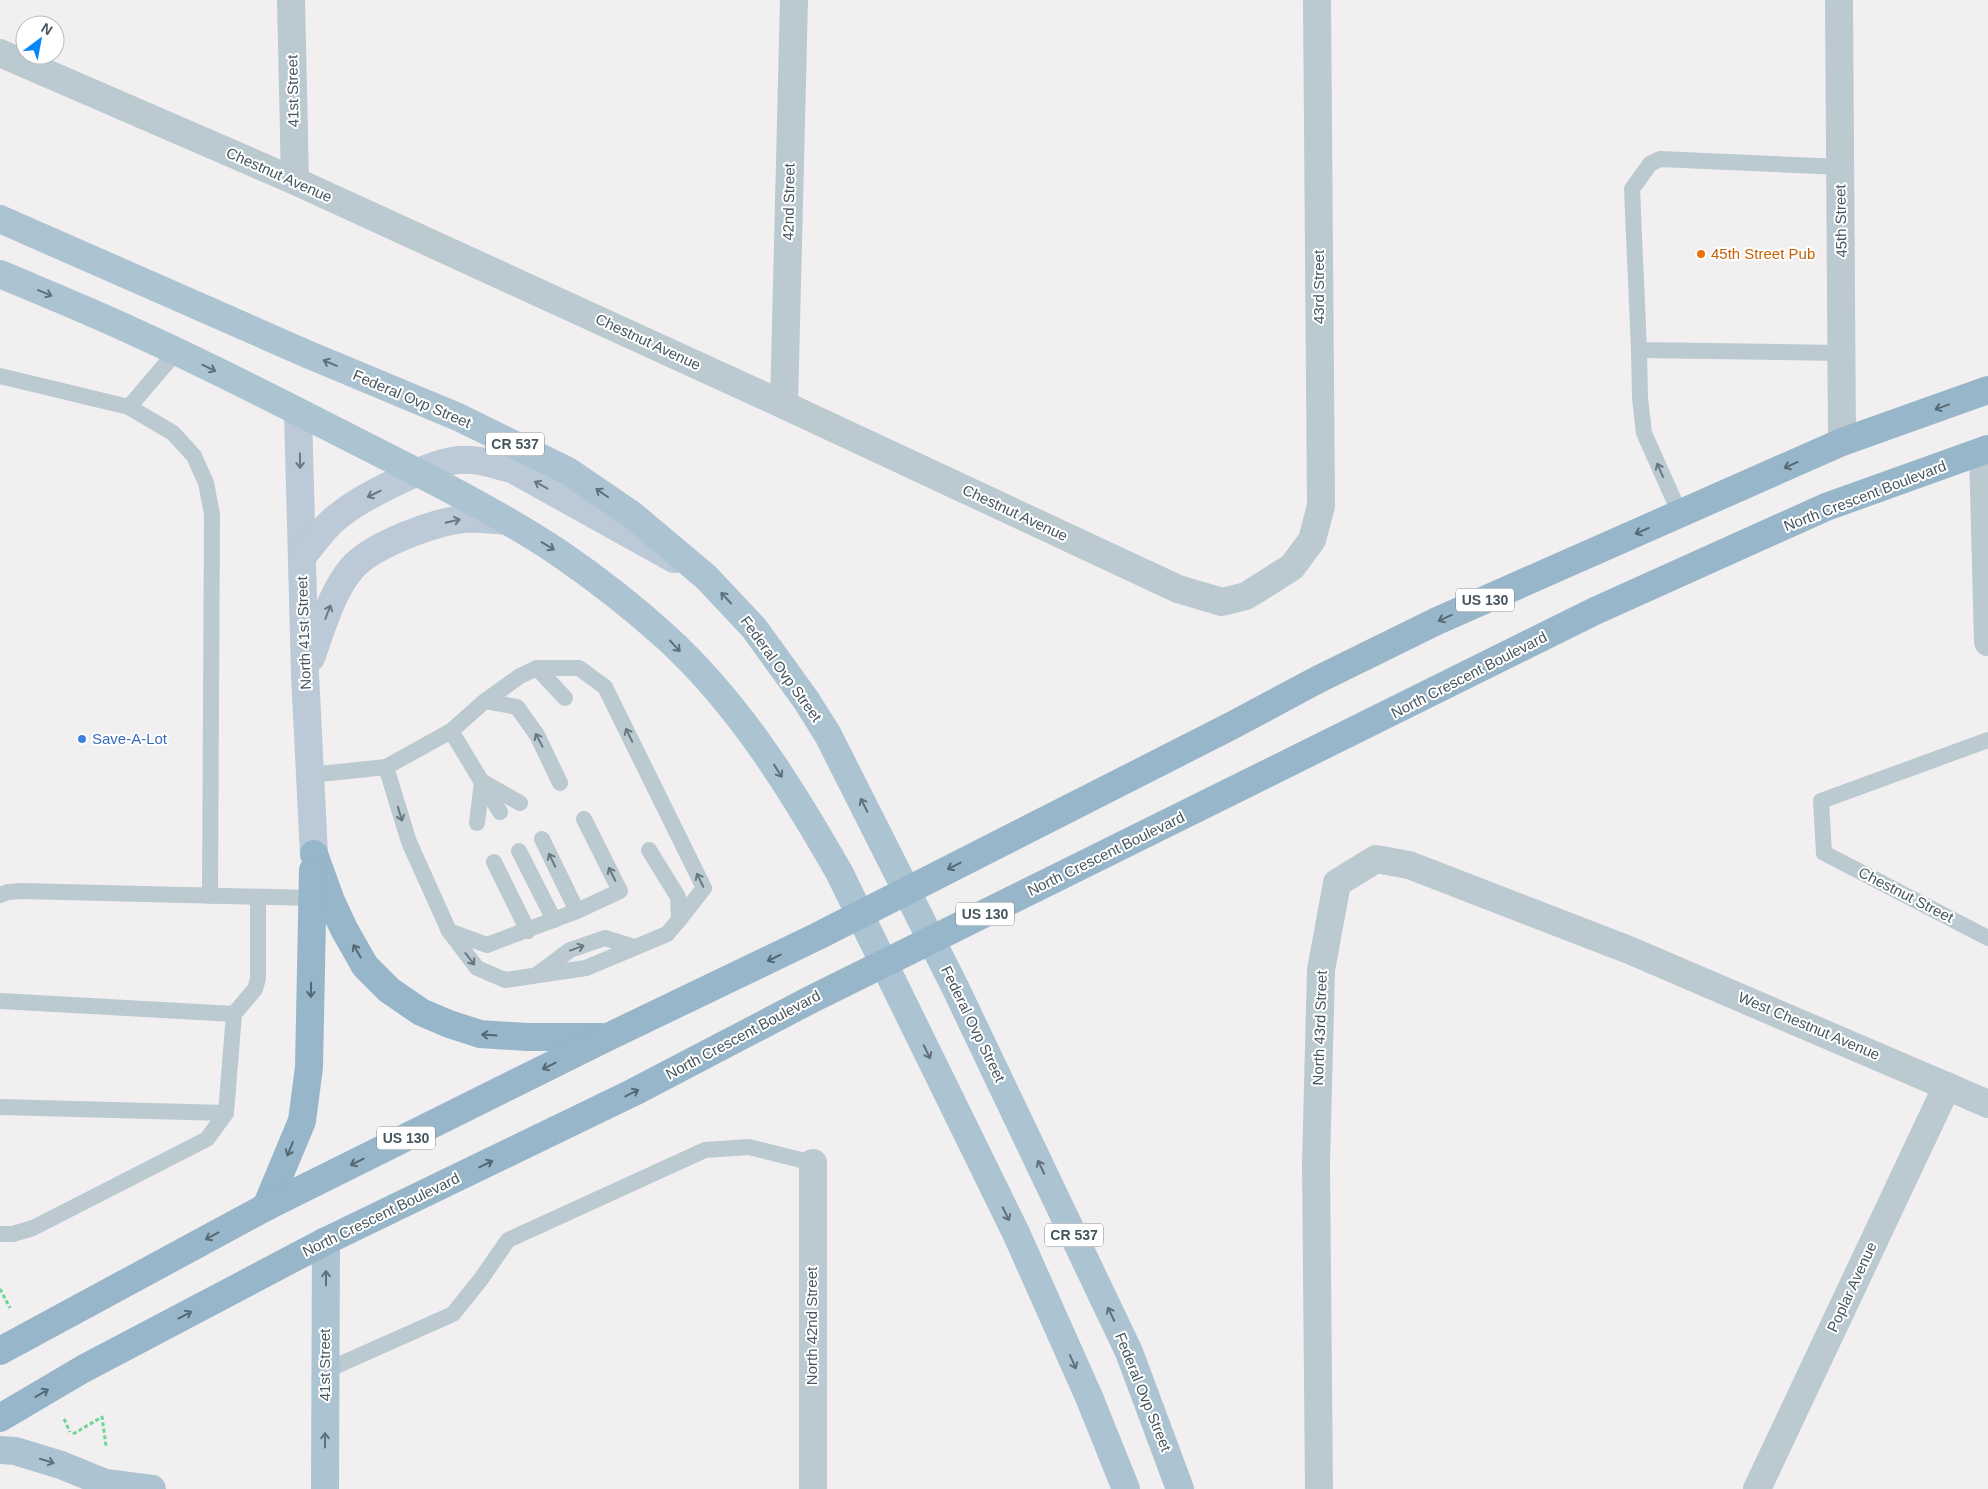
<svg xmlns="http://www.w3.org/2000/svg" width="1988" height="1489" viewBox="0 0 1988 1489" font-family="Helvetica,sans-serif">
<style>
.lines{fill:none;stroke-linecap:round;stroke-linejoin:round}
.path{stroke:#6dd798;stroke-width:3;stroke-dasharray:4 2.5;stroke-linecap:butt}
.service{stroke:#bbc9d0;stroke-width:16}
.minor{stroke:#bbc9d0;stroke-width:28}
.secondary{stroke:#bbcad6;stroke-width:28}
.primary{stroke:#acc3d1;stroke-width:28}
.trunk{stroke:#97b6ca;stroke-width:28}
.oneway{stroke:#5f717c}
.oneway2{stroke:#556974}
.oneway3{stroke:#687983}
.oneway4{stroke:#687881}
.food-dot{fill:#e8710a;stroke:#fff;stroke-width:2}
.shop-dot{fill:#3f7fe0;stroke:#fff;stroke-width:2}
.labels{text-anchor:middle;stroke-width:4;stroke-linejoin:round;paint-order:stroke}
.shield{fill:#fff;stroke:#7d898f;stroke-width:1}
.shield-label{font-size:14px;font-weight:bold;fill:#45565f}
.street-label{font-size:15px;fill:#45565f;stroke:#fff}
.food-label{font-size:15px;fill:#c56008;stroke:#fff;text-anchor:start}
.shop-label{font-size:15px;fill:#366cbe;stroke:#fff;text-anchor:start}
</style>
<rect width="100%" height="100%" fill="#f2eff0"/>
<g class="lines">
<!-- path -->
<g class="path">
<path d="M 0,1289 L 10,1308"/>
<path d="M 64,1419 L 70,1432"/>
<path d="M 73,1434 L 102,1417 L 106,1446"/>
</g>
<!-- service -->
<g class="service">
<path d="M 1840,167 L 1660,159 L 1650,164 L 1632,189 L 1639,350 L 1842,353"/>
<path d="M 1639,350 L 1640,398 L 1644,433 L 1680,514"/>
<path d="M 0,376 L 129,407 L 173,433 L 194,456 L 206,483 L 212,514 L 210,896"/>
<path d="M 129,407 L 176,352"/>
<path d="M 537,668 L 565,698"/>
<path d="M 485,701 L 517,707 L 537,735 L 560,783"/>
<path d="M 451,731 L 500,812"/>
<path d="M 1988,740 L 1821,801 L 1824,853 L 1988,938"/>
<path d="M 386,767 L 409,842 L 449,931 L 477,968 L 505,980 L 586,968 L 667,934 L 679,920 L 678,897 L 649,850"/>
<path d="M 310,775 L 386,767 L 451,731 L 485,701 L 520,676 L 537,668 L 579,668 L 605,687 L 704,888 L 679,920"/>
<path d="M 483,782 L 520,803"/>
<path d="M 477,823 L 482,782"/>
<path d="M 542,839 L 577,911"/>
<path d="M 519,851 L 554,920"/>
<path d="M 494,862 L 528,931"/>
<path d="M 0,895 L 8,892 L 21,891 L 313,898"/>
<path d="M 449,931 L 487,945 L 577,911 L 620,891 L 584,819"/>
<path d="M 538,974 L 570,950 L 605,938 L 634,947"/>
<path d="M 0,1001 L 234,1014"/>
<path d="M 0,1107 L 226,1113"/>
<path d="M 0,1234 L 13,1234 L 33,1228 L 207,1139 L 226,1113 L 234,1014 L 255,989 L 258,979 L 258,897"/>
<path d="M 325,1371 L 453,1314 L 481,1279 L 508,1240 L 705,1150 L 749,1147 L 813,1163"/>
</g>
<!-- minor -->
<g class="minor">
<path d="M 291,0 L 295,181"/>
<path d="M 1839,0 L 1842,442"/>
<path d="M 0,53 L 295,181 L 784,405 L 1178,589 L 1222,602 L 1246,596 L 1292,567 L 1312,540 L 1321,506 L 1317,0"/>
<path d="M 784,405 L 794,0"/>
<path d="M 1983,451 L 1988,642"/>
<path d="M 813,1163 L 813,1489"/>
<path d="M 1319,1489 L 1316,1163 L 1321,970 L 1337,883 L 1376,859 L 1409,865 L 1629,950 L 1988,1104"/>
<path d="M 1757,1489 L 1947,1086"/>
</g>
<!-- secondary -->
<g class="secondary">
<path d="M 298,412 L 305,674 L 314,854"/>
<path d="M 302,557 C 314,543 325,525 341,514 C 364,496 431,462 459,460 C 477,458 495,465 512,469 L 674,559"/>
<path d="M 311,658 C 322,628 331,593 352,568 C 372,545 434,522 464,519 C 477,518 492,520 506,521"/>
</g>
<!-- primary -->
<g class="primary">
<path d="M 0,219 L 307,354 L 458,417 L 568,471 L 631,514 L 706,577 L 754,628 L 806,700 L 828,735 L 955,987 L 1129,1352 L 1180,1489"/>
<path d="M 0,274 C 47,294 95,313 141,335 C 212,367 281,403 350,438 C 420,474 493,509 559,553 C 597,579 633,607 667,638 C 739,704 791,788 839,872 L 1016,1233 L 1089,1397 L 1126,1489"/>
<path d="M 0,1450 L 15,1451 L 61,1465 L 105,1483 L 152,1489"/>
<path d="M 325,1489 L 326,1241"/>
</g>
<!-- trunk -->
<g class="trunk">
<path d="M 314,854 L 331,901 L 344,929 L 365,966 L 389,990 L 421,1012 L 449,1024 L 480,1034 L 527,1037 L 601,1037"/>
<path d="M 266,1207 L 302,1121 L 309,1067 L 313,870"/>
<path d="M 0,1351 L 266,1207 L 608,1037 L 818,936 L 1231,726 L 1319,679 L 1437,621 L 1842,442 L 1988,390"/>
<path d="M 0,1418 L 83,1369 L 326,1241 L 634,1092 L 812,999 L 1595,611 L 1826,507 L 1988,449"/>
</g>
</g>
<!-- one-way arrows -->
<defs><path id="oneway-shaft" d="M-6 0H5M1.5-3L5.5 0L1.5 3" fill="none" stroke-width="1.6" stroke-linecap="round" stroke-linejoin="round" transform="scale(1.25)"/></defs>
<g class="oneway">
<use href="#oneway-shaft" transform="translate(45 293) rotate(23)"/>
<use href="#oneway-shaft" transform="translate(330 363) rotate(-157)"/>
<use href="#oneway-shaft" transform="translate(209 368) rotate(26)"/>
<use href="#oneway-shaft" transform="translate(602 493) rotate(-145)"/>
<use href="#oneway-shaft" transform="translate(548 546) rotate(31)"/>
<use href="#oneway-shaft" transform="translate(726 598) rotate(-133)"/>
<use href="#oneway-shaft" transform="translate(675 646) rotate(47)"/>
<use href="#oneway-shaft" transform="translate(778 771) rotate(58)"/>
<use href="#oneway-shaft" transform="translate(864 805) rotate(-117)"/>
<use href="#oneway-shaft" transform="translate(927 1052) rotate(64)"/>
<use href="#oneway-shaft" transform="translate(1041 1167) rotate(-115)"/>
<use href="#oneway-shaft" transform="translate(1006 1214) rotate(64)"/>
<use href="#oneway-shaft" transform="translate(326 1278) rotate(-90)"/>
<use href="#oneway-shaft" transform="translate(1111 1314) rotate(-115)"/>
<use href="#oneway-shaft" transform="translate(1073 1362) rotate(66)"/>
<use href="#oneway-shaft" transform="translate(325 1440) rotate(-90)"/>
<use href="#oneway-shaft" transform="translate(47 1461) rotate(17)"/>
</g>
<g class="oneway2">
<use href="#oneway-shaft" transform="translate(1942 407) rotate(160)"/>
<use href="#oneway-shaft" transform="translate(1791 465) rotate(156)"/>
<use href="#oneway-shaft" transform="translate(1642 531) rotate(156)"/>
<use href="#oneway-shaft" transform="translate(1445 618) rotate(156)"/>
<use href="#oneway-shaft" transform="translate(954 866) rotate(153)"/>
<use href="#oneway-shaft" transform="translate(357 951) rotate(-120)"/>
<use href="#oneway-shaft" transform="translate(774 958) rotate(154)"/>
<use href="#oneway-shaft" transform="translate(311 990) rotate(91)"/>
<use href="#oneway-shaft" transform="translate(489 1035) rotate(-176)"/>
<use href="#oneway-shaft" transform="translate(549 1066) rotate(154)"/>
<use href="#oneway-shaft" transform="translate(632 1093) rotate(-27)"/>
<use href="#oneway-shaft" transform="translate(290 1149) rotate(112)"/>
<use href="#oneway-shaft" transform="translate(357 1162) rotate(154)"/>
<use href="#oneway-shaft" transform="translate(486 1164) rotate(-26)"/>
<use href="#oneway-shaft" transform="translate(212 1236) rotate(152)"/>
<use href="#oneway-shaft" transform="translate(185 1315) rotate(-28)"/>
<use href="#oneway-shaft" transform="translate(42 1393) rotate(-31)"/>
</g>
<g class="oneway3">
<use href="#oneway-shaft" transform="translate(300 461) rotate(89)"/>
<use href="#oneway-shaft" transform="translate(541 485) rotate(-151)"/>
<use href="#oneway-shaft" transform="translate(374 494) rotate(154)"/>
<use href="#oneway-shaft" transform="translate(453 521) rotate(-13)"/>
<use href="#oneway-shaft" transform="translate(328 612) rotate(-69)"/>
</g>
<g class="oneway4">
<use href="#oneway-shaft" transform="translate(1660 470) rotate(-114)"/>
<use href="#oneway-shaft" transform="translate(629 735) rotate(-116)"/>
<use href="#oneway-shaft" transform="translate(539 740) rotate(-118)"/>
<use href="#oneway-shaft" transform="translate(400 814) rotate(73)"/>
<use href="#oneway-shaft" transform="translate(552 860) rotate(-116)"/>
<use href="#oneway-shaft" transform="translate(612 874) rotate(-117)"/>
<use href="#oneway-shaft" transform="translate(700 880) rotate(-116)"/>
<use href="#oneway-shaft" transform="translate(577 948) rotate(-20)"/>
<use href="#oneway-shaft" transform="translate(470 959) rotate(52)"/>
</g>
<!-- markers -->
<circle class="food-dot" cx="1701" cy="254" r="5"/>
<circle class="shop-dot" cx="82" cy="739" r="5"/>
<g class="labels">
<!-- shield labels -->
<g class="shield">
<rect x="486" y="432.5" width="58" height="23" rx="4"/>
<rect x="1456" y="588.5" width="58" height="23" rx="4"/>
<rect x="956" y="902.5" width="58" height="23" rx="4"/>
<rect x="377" y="1126.5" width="58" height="23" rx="4"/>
<rect x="1045" y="1223.5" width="58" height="23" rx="4"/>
</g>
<g class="shield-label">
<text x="515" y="449">CR 537</text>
<text x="1485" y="605">US 130</text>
<text x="985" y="919">US 130</text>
<text x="406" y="1143">US 130</text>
<text x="1074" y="1240">CR 537</text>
</g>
<!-- street labels -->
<g class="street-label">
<text transform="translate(293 91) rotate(-91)" y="5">41st Street</text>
<text transform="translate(279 175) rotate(24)" y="5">Chestnut Avenue</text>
<text transform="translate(789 202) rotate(-89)" y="5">42nd Street</text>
<text transform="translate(1841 221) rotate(-91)" y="5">45th Street</text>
<text transform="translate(1319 287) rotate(-90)" y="5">43rd Street</text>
<text transform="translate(648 342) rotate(25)" y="5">Chestnut Avenue</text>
<text transform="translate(412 399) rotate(23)" y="5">Federal Ovp Street</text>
<text transform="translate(1865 496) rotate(-21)" y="5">North Crescent Boulevard</text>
<text transform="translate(1015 513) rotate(25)" y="5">Chestnut Avenue</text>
<text transform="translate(304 633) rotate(-92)" y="5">North 41st Street</text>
<text transform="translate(781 669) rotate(54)" y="5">Federal Ovp Street</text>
<text transform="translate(1469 675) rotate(-27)" y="5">North Crescent Boulevard</text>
<text transform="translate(1106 854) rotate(-26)" y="5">North Crescent Boulevard</text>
<text transform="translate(1906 895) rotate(27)" y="5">Chestnut Street</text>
<text transform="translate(973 1024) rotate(64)" y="5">Federal Ovp Street</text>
<text transform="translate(1809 1026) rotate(23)" y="5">West Chestnut Avenue</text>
<text transform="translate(1320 1028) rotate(-88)" y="5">North 43rd Street</text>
<text transform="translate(743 1035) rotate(-28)" y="5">North Crescent Boulevard</text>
<text transform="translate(381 1215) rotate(-26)" y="5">North Crescent Boulevard</text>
<text transform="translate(1852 1287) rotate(-65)" y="5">Poplar Avenue</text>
<text transform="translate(812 1326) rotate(-90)" y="5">North 42nd Street</text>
<text transform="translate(325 1365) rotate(-90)" y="5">41st Street</text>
<text transform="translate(1143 1392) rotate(68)" y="5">Federal Ovp Street</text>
</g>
<!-- food labels -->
<g class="food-label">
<text x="1711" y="259">45th Street Pub</text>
</g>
<!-- shop labels -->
<g class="shop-label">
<text x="92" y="744">Save-A-Lot</text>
</g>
</g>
<!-- north arrow -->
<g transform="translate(40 40) rotate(32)"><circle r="24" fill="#ffffff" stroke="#b5bbbf"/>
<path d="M0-4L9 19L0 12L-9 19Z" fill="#0487f8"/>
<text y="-8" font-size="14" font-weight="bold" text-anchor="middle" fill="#45565f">N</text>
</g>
</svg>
